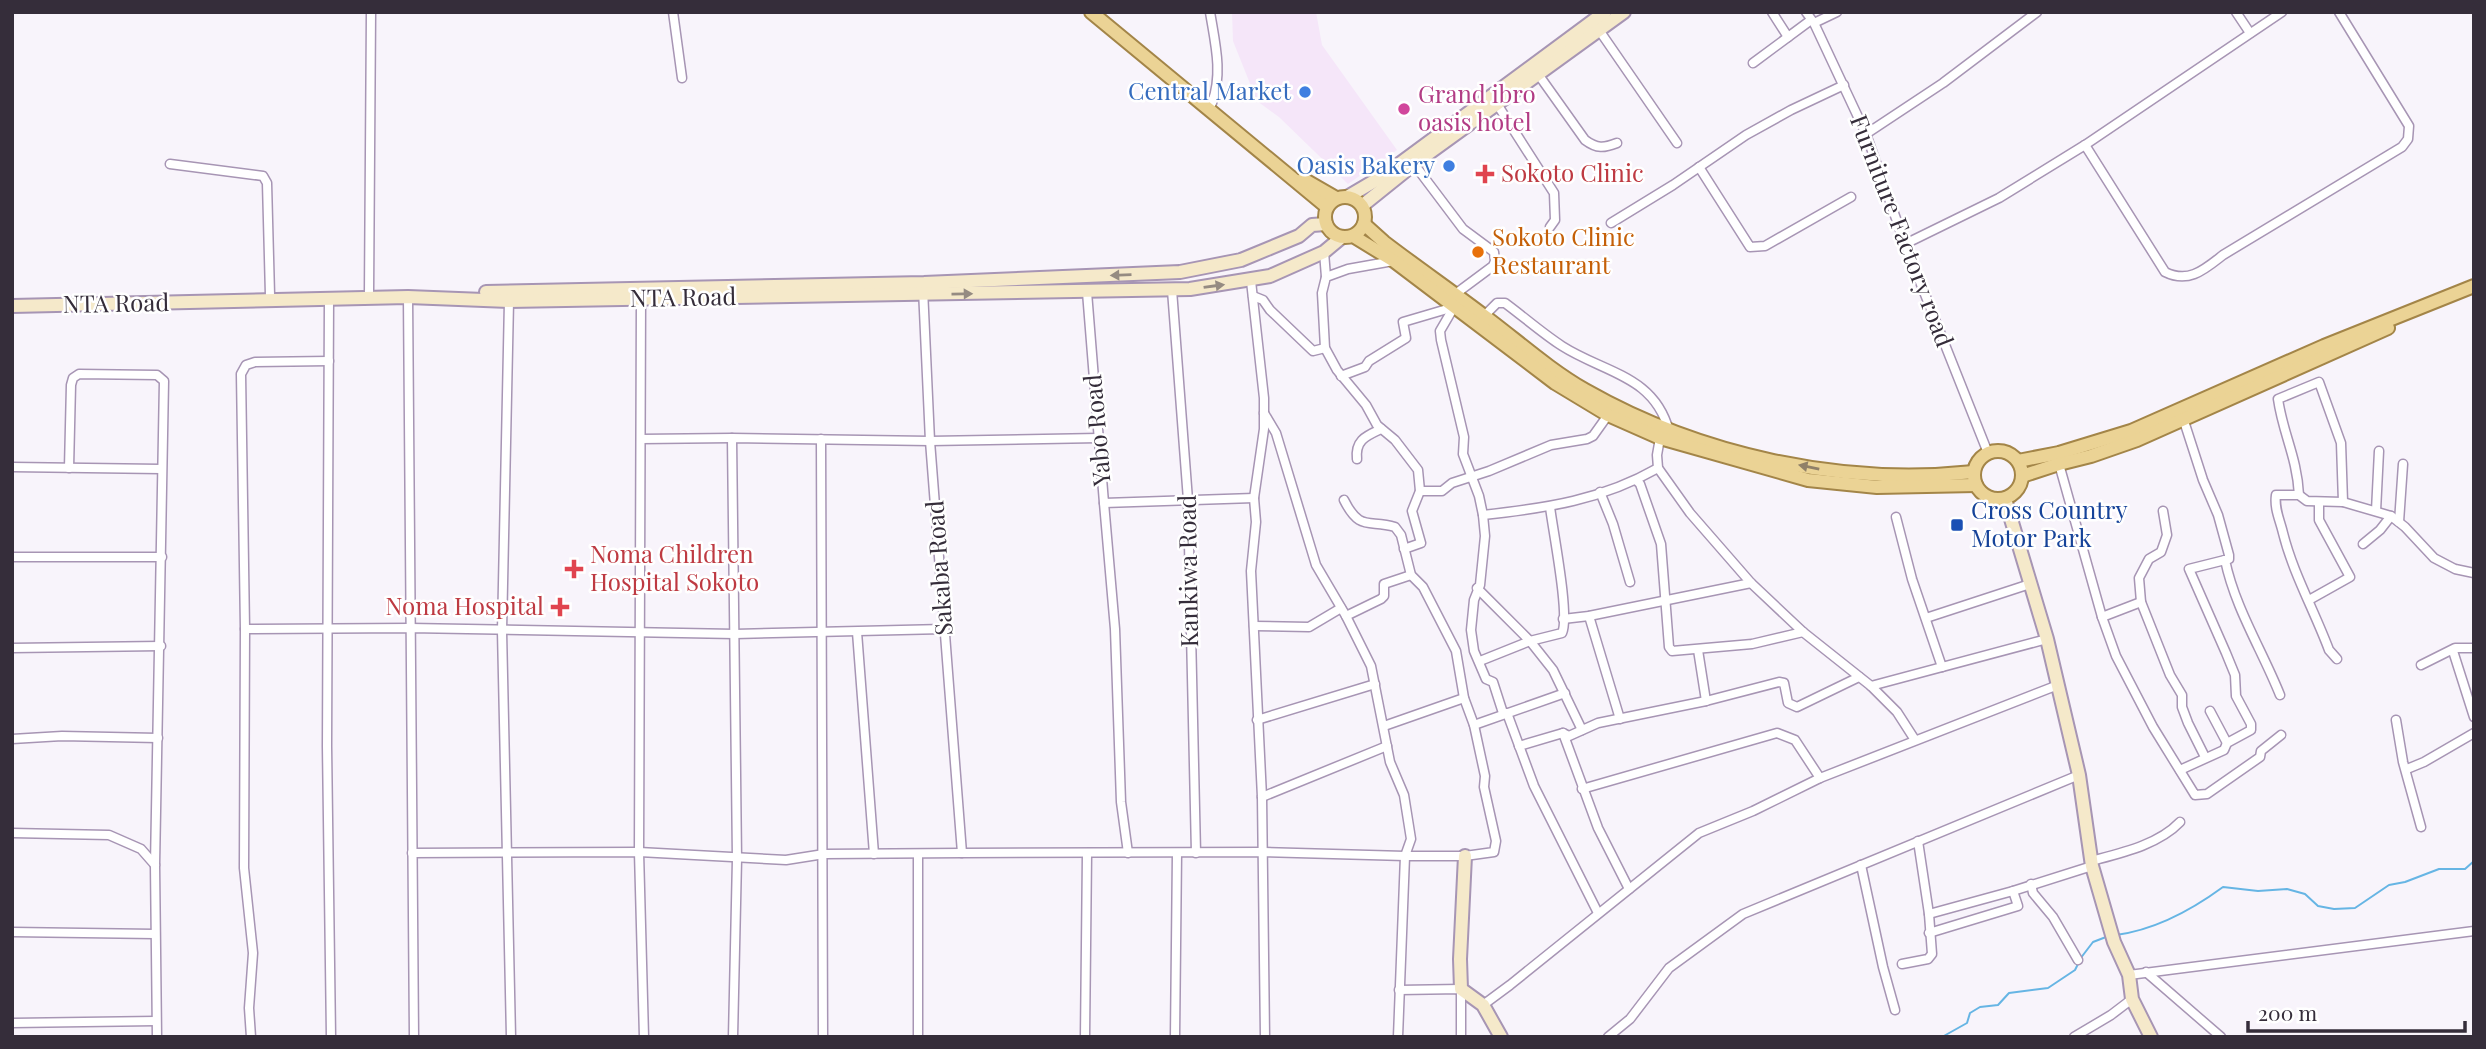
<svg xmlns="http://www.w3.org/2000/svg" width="2486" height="1049" viewBox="0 0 2486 1049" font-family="'Playfair Display',serif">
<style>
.commercial{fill:#f5e6f9}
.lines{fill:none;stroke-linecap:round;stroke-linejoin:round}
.stream{stroke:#66b5e4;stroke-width:2}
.street-casing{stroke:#a795b4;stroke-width:11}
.secondary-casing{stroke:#a795b4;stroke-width:16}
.primary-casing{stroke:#a38548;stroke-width:16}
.street{stroke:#fff;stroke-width:8}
.secondary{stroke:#f5e9ca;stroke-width:12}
.primary{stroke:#ebd395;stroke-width:12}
.oneway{fill:#958b82}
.oneway2{fill:#908068}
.shop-dot{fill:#3f7fe0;stroke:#fff;stroke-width:2.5}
.hotel-dot{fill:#d1479c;stroke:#fff;stroke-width:2.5}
.health-dot{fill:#e0444e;stroke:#fff;stroke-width:2.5}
.food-dot{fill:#e8710a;stroke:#fff;stroke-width:2.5}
.transit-dot{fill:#1a4fb4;stroke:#fff;stroke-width:2.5}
.labels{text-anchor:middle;stroke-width:5;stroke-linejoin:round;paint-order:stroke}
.shop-label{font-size:24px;fill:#366cbe;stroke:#fff;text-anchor:end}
.hotel-label{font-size:24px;fill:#b23c85;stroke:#fff;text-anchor:start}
.health-label{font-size:24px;fill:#be3a42;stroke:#fff;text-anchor:start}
.street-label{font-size:24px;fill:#352d3a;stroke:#fff}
.food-label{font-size:24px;fill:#c56008;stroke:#fff;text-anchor:start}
.transit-label{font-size:24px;fill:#164399;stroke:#fff;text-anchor:start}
</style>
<rect width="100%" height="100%" fill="#f8f4fb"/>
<!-- commercial -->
<path class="commercial" d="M 1232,12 L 1316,12 L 1322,45 L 1397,150 L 1348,184 L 1279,117 L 1257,101 L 1233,41 Z"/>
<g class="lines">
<!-- stream -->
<g class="stream">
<path d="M 2116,935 C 2154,930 2193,909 2223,887 L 2258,891 L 2287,889 L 2305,894 L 2318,906 L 2334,909 L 2355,908 L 2389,885 L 2405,882 L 2439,869 L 2465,869 L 2474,861"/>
<path d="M 2080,959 L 2093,942 L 2106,937"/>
<path d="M 1942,1037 L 1967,1023 L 1970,1013 L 1980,1007 L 1998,1005 L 2009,993 L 2048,988 L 2075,970 L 2078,964"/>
</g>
<defs>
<g id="street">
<path d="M 673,12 L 682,78"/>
<path d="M 1210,12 C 1215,43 1223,73 1212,103"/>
<path d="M 1772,12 L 1788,37"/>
<path d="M 1806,12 L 1814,23 L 1866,134 L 1905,244 L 1988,453"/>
<path d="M 2236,12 L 2250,33"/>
<path d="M 1814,23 L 1837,12"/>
<path d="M 1599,30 L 1677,143"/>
<path d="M 1753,63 L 1811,20"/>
<path d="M 1538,74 L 1585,140 C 1597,149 1604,148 1617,143"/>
<path d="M 1497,104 L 1554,193 L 1555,220 L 1550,227"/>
<path d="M 1866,134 L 1943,83 L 2037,12"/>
<path d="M 2085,145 L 2165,272 C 2189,284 2205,269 2223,255 L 2402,147 L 2408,139 L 2409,126 L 2339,12"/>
<path d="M 170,164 L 263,176 L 267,183 L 270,295"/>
<path d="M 1414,164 L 1463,229 L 1494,252 L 1495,261 L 1493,266 L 1454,295"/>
<path d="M 1699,167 L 1750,247 L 1765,246 L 1851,197"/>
<path d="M 1611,223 L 1673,185 L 1746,135 L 1791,110 L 1844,85"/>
<path d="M 1905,244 L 1999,198 L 2085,145 L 2282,12"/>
<path d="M 1324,252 L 1326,277"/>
<path d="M 1393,261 L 1348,269 L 1326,277 L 1322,293 L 1325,348 L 1337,370 L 1366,405 L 1377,425 L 1395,440 L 1418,470 L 1420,491 L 1412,511 L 1421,543 L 1404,549"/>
<path d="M 1251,281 L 1264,398 L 1264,429 L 1254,498 L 1256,522 L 1251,571 L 1262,797 L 1265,1037"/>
<path d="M 923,289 L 930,441 L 962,853"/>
<path d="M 1172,290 L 1188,500 L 1196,853"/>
<path d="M 1087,292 L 1104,503 L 1254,498"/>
<path d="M 369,294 L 371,12"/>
<path d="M 1253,296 L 1263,300 L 1270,310 L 1313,351 L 1325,348"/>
<path d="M 408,297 L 414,1037"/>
<path d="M 641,298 L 639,852 L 644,1037"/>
<path d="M 329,299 L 327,746 L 331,1037"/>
<path d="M 509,301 L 502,631 L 511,1037"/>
<path d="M 1454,307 L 1440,331 L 1441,340 L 1464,437 L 1463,454 L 1479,496 L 1483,515 L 1485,536 L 1480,585 L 1474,600 L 1471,630 L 1474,651 L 1486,679 L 1493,682 L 1503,713 L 1507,713 L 1534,786 L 1598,913"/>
<path d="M 1484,316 L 1497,303 L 1505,303 C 1524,317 1542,333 1562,346 C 1604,373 1654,375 1669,431"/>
<path d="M 1341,376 L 1365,367 L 1369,361 L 1406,338 L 1403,322 L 1454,307"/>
<path d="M 1264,413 L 1276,433 L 1316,565 L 1346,616 L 1371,666 L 1390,762 L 1404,795 L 1411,839 L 1405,856 L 1398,1037"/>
<path d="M 2183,418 L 2203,480 L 2218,515 L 2229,555 L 2229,559 L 2225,560 C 2235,608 2262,650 2280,695"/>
<path d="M 1660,438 L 1657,455 L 1658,468 L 1690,513 L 1751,583 L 1803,632 L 1871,686 L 1897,712 L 1915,740"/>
<path d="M 641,439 L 732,438"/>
<path d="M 821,439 C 821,638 824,837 823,1037"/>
<path d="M 1357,459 C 1355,440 1366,436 1381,429"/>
<path d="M 2059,464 L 2102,617 L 2116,656 L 2153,727 L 2195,795 L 2207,794 L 2260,757 L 2261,751 L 2281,735"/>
<path d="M 12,467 L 161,469"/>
<path d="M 69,468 L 71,385 L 73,378 L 79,374 L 157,375 L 164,381 L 155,865 L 157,1037"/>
<path d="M 1636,480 L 1640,484 L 1661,544 L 1669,647 L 1672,651 L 1752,644 L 1803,632"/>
<path d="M 1420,491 L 1442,491 L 1452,483 L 1489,471 L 1551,445 L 1587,439 L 1593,436 L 1608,415"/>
<path d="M 1600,492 L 1613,524 L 1630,582"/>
<path d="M 2299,495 C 2297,457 2283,434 2278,399 L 2319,382 L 2341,443 L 2343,502"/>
<path d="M 1104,503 L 1115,629 L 1121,802 L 1128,853"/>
<path d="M 2163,511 L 2167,535 L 2161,552 L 2149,559 L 2139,578 L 2141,602 L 2170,675 L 2182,695 L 2182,707 L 2188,723 L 2205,757"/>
<path d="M 2376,511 L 2379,451"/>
<path d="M 1483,515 C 1547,508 1602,500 1658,468"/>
<path d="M 1896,517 L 1912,579 L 1942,667"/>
<path d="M 2399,522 L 2403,464"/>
<path d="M 2363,544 L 2380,530 L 2391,516"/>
<path d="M 12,557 L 162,557"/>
<path d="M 1477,588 L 1530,641 L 1553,670 L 1582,730"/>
<path d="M 2309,600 L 2350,577 L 2319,520 L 2319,502"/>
<path d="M 1346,616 L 1381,599 L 1384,596 L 1384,584 L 1411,575"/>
<path d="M 1589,616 L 1620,719"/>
<path d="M 2102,617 L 2141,602"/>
<path d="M 1926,618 L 2030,584"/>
<path d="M 1563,619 L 1589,616 L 1751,583"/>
<path d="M 1254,626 L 1309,627 L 1341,608"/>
<path d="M 245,629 L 410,628 L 735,634 L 944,629"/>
<path d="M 857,632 L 874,854"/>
<path d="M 12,648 L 161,646"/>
<path d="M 1698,650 L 1706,701"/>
<path d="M 2453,651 L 2474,717"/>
<path d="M 2337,659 L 2329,650 C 2314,610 2293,573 2283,533 C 2280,520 2274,509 2276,495 L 2299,495 L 2307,501 L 2343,502 L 2391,516 L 2405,527 L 2434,558 L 2455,569 L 2474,573"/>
<path d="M 1480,661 L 1530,641 L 1562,633 C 1570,616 1553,531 1550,507"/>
<path d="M 2421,665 L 2455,648 L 2474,648"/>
<path d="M 1871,686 L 2047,639"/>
<path d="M 2210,711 L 2227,743"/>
<path d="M 1257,720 L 1375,684"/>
<path d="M 2396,720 L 2403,762 L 2421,827"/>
<path d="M 1474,725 L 1565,693"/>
<path d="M 1384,726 L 1464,698"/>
<path d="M 1563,733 L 1598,828 L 1629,889"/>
<path d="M 12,739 L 62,736 L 158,738"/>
<path d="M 1519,746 L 1563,733 L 1569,736 L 1598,723 L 1706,701 L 1779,682 L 1784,683 L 1788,703 L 1797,707 L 1859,677"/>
<path d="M 2407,769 L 2424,762 L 2474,733"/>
<path d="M 2180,770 L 2224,750 L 2227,743 L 2251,730 L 2251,724 L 2236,696 L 2235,675 L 2226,653 L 2189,569 L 2225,560"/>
<path d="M 1582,789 L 1777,733 L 1795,740 L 1820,778"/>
<path d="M 1262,797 L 1387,746"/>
<path d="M 12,833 L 109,835 L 141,849 L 155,865"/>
<path d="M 412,853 L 639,852 L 786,860 L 824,854 L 962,853 L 1264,852 L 1405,856 L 1465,856 L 1494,852 L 1496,841 L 1484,787 L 1485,776 L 1474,725 L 1464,698 L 1456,651 L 1423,587 L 1411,575 L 1401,535 L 1395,527 C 1369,519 1360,532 1344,500"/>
<path d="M 2091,861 C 2121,853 2158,845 2180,822"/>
<path d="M 1861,865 L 1883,967 L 1895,1010"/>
<path d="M 2031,884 L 2033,893 L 2053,917 L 2078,960"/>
<path d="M 1929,914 L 2013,891 L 2092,866"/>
<path d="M 12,932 L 155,934"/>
<path d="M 1929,933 L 2018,906 L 2013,891"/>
<path d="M 1902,964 L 1928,959 L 1932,954 L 1929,914 L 1918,841"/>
<path d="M 2146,972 L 2221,1037"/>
<path d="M 2129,975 L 2474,931"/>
<path d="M 1399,990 L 1461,989 L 1461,1037"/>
<path d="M 1483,1005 L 1510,985 L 1699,833 L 1753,811 L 1820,778 L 2058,685"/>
<path d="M 12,1023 L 156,1021"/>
<path d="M 251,1037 L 249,1008 L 253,953 L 244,868 L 245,629 L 241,374 L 246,365 L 255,362 L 329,361"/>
<path d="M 733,1037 L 737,859 L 732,438 L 930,441 L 1099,438"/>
<path d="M 918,1037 L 918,855"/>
<path d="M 1085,1037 L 1087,854"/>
<path d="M 1175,1037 L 1177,853"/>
<path d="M 1608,1037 L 1630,1019 L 1669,968 L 1743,914 L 2079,775"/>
<path d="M 2074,1037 L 2111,1015 L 2132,999"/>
</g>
<g id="secondary">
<path d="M 1349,196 L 1383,176 L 1605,12"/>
<path d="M 1363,205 L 1414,164 L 1624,12"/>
<path d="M 486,292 L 924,283 L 1180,272 L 1241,260 L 1299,236 L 1312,225 L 1326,224"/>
<path d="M 12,306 L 408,297 L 509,301 L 1190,289 L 1270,276 L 1324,252 L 1342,237"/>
<path d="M 2005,499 L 2047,639 L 2079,775 L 2092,866 L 2114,942 L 2129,975 L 2132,999 L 2151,1037"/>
<path d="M 1465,856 L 1460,959 L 1461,989 L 1483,1005 L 1501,1037"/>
</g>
<g id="primary">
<path d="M 1091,12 L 1327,207"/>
<path d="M 1303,179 L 1336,198"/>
<circle cx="1345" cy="217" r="20"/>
<path d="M 1364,224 L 1384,242 C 1418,268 1453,292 1487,318 C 1519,342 1550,370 1585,390 C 1701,456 1842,486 1974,472"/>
<path d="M 1353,236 L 1394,261 L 1555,383 L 1608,415 L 1660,438 L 1808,480 L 1877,487 L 1976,485"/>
<circle cx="1998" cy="475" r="24"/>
<path d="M 2018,461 L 2059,453 L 2131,431 L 2324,346 L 2474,286"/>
<path d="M 2022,476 L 2059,464 L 2091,456 L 2137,440 L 2388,328"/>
</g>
</defs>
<!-- street casing -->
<use href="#street" class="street-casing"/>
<!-- secondary casing -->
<use href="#secondary" class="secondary-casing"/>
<!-- primary casing -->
<use href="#primary" class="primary-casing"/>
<!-- street -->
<use href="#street" class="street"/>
<!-- secondary -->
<use href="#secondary" class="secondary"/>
<!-- primary -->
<use href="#primary" class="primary"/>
</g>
<!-- one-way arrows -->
<defs><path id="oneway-solid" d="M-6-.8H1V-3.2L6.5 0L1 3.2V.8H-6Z" transform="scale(1.75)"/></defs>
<g class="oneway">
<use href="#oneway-solid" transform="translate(1121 275) rotate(178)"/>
<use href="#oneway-solid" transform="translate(1214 286) rotate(-8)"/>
<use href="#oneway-solid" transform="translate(962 294) rotate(-1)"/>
</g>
<use class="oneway2" href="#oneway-solid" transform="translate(1809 467) rotate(-168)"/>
<!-- markers -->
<g class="shop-dot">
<circle cx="1305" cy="92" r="7"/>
<circle cx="1449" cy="166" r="7"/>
</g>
<circle class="hotel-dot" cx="1404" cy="109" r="7"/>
<g class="health-dot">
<path d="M1481.5 163.5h7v7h7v7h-7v7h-7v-7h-7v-7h7z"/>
<path d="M570.5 558.5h7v7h7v7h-7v7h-7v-7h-7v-7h7z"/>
<path d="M556.5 596.5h7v7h7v7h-7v7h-7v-7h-7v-7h7z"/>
</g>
<circle class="food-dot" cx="1478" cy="252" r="7"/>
<rect class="transit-dot" x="1950" y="518" width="14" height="14" rx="3.5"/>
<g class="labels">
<!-- shop labels -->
<g class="shop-label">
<text x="1291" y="100">Central Market</text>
<text x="1435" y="174">Oasis Bakery</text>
</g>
<!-- hotel labels -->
<g class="hotel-label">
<text x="1418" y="103">Grand ibro<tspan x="1418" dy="28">oasis hotel</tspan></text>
</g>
<!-- health labels -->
<g class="health-label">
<text x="1501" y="182">Sokoto Clinic</text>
<text x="590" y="563">Noma Children<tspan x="590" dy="28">Hospital Sokoto</tspan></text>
<text x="544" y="615" text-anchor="end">Noma Hospital</text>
</g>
<!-- street labels -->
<g class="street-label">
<text transform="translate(1901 231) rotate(69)" y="8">Furniture Factory road</text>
<text transform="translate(683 298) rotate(-1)" y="8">NTA Road</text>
<text transform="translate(116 304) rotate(-1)" y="8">NTA Road</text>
<text transform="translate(1098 430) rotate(-95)" y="8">Yabo Road</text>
<text transform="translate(940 568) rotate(-94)" y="8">Sakaba Road</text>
<text transform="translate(1189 571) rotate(-91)" y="8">Kankiwa Road</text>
</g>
<!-- food labels -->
<g class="food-label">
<text x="1492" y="246">Sokoto Clinic<tspan x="1492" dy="28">Restaurant</tspan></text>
</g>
<!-- transit labels -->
<g class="transit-label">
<text x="1971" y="519">Cross Country<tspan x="1971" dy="28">Motor Park</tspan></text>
</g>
</g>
<!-- border -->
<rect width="2486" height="1049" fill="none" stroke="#352d3a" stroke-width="28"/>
<!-- scale -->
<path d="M2248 1021v10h217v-10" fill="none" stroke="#352d3a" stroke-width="3.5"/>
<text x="2258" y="1021" font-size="21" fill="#352d3a" stroke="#ffffff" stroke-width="5" paint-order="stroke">200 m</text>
</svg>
